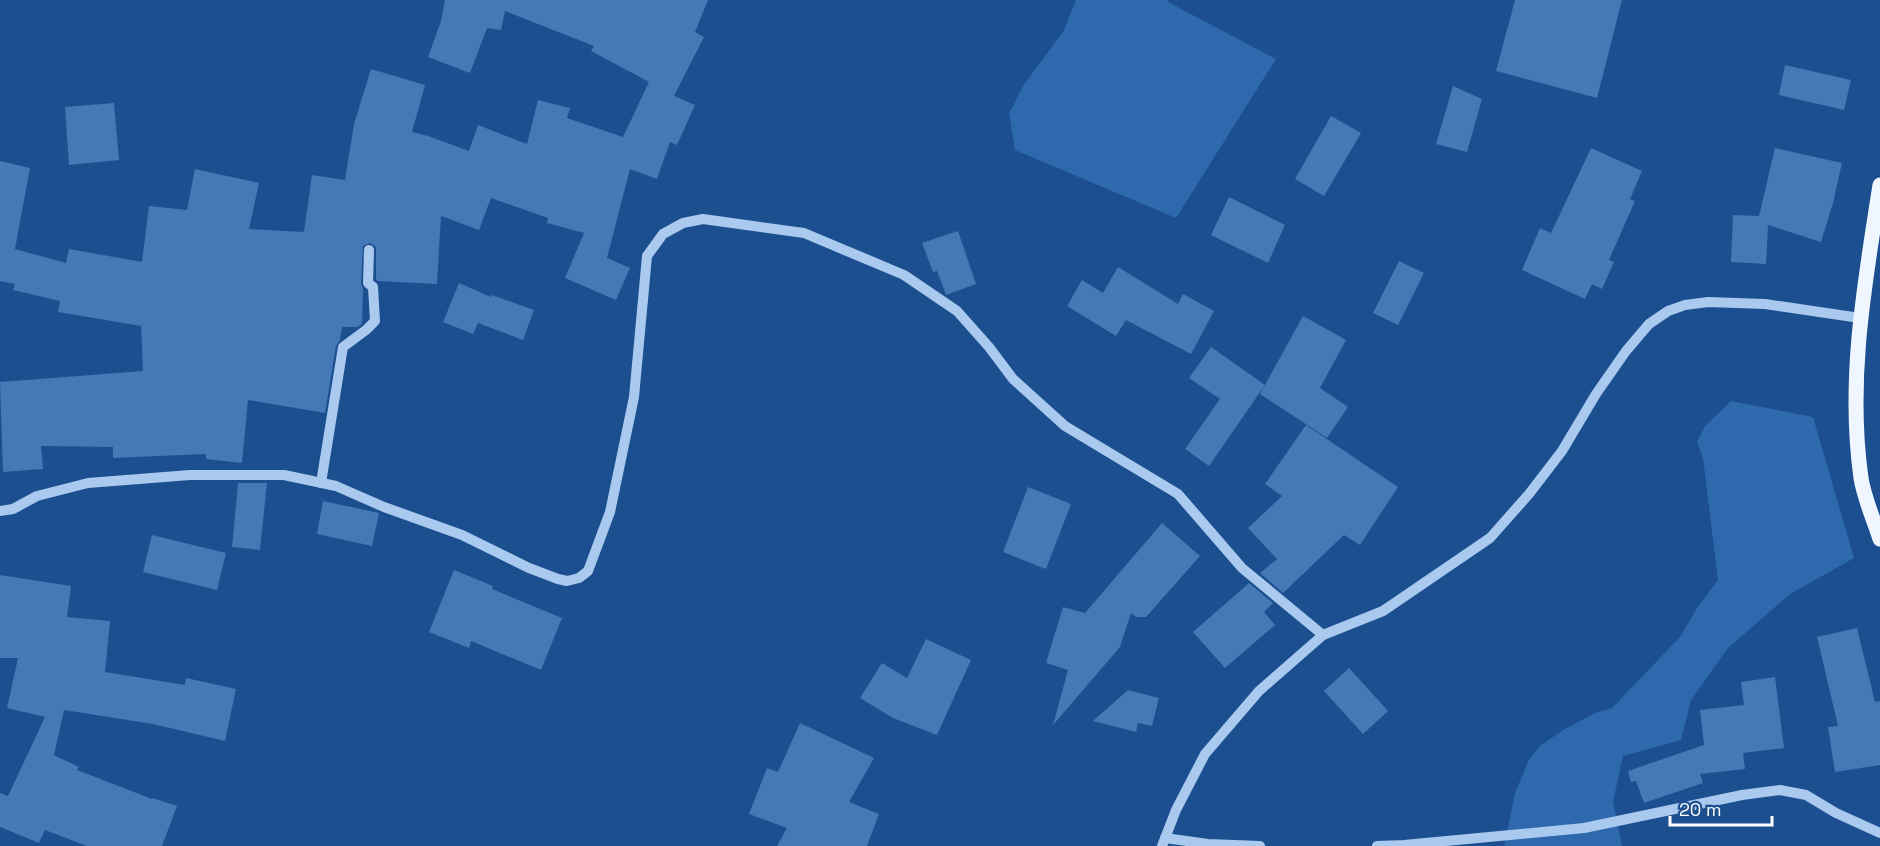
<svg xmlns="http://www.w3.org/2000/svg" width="1880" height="846" viewBox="0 0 1880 846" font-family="'Space Grotesk',sans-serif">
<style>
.green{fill:#2e69ad}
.building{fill:#4478b7}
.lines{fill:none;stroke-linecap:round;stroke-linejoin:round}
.minor{stroke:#a9c9ee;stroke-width:10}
.major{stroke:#f0f6ff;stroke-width:15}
</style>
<rect width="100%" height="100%" fill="#1b4f8f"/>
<!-- green -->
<g class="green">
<path d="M 1076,0 L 1169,0 L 1168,2 L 1276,59 L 1176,218 L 1015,150 L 1009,113 L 1025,83 L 1063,32 Z"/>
<path d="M 1731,401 L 1813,417 L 1854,558 L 1790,594 L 1728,648 L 1691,700 L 1681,740 L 1623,756 L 1613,802 L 1622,846 L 1504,846 L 1515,793 L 1529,760 L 1540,746 L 1563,730 L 1595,713 L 1612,708 L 1680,637 L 1697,608 L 1718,580 L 1703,458 L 1697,442 L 1705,426 Z"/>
</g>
<!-- building -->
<g class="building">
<path d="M 445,0 L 708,0 L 695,32 L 704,37 L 674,96 L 695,105 L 677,145 L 670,142 L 657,179 L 630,169 L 607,258 L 630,268 L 616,300 L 565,278 L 584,233 L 547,223 L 548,218 L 491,198 L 479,230 L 441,216 L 437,284 L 378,281 L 376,279 L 376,247 L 370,243 L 363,246 L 361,283 L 363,289 L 362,324 L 357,327 L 342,327 L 340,340 L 336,346 L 325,413 L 248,400 L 242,463 L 206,459 L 206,454 L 113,458 L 113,447 L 41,446 L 43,469 L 3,472 L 0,382 L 143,371 L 141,326 L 58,312 L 60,301 L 13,290 L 15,284 L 0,281 L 0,161 L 30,168 L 15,249 L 66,263 L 69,249 L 142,262 L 149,206 L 187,210 L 195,169 L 259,183 L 249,229 L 304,232 L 312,175 L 345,180 L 354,124 L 371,69 L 425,85 L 412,132 L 428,136 L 469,151 L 478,125 L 527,144 L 538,100 L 570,108 L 567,118 L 623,137 L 649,82 L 591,51 L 594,46 L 505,11 L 501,30 L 487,28 L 470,73 L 428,57 L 441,21 Z"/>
<path d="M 1515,0 L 1622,0 L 1597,98 L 1496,71 Z"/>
<path d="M 1785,65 L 1851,80 L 1844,110 L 1779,95 Z"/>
<path d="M 1453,86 L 1482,99 L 1467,152 L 1436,144 Z"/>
<path d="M 114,103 L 119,160 L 69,165 L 65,107 Z"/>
<path d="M 1331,116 L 1361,133 L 1324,196 L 1295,179 Z"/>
<path d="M 1591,148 L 1642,171 L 1630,199 L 1635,201 L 1609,260 L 1614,262 L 1602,289 L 1592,284 L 1585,299 L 1522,270 L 1540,228 L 1551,233 Z"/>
<path d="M 1775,148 L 1842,163 L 1833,203 L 1821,242 L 1768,225 L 1766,264 L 1731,262 L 1733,215 L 1759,216 Z"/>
<path d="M 1229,197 L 1285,225 L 1268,263 L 1211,235 Z"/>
<path d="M 958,231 L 976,284 L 946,295 L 937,271 L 933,272 L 922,243 Z"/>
<path d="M 1399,261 L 1424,273 L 1398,325 L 1373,313 Z"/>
<path d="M 1118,267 L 1178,304 L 1183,294 L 1214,311 L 1191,354 L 1126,320 L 1116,336 L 1067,306 L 1082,280 L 1103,293 Z"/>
<path d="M 459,283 L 491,297 L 492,295 L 534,310 L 523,340 L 478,323 L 473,334 L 443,322 Z"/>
<path d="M 1303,316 L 1346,340 L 1320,388 L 1348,407 L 1327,438 L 1260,394 Z"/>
<path d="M 1211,347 L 1265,385 L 1209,466 L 1185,449 L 1220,399 L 1189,378 Z"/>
<path d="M 1306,425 L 1398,487 L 1360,545 L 1344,535 L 1283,593 L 1260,573 L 1277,559 L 1248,528 L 1282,496 L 1265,484 Z"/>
<path d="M 238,483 L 267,483 L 260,550 L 232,547 Z"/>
<path d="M 1028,487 L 1071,504 L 1046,569 L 1003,552 Z"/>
<path d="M 323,501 L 379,513 L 372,546 L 317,534 Z"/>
<path d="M 1162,523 L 1200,556 L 1146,617 L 1136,617 L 1131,613 L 1120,647 L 1053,725 L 1068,670 L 1046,663 L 1063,607 L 1085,613 Z"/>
<path d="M 152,535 L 226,553 L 217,590 L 143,572 Z"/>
<path d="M 454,570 L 493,586 L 492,589 L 562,618 L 541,670 L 471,641 L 469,648 L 429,632 Z"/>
<path d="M 0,575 L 71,586 L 67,617 L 110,621 L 105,672 L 185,685 L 186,678 L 236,689 L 225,741 L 153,724 L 64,710 L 54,755 L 79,767 L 77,770 L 152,799 L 153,798 L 177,806 L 162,846 L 87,846 L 45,830 L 39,843 L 0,827 L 0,793 L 8,796 L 45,717 L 7,708 L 18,658 L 0,658 Z"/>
<path d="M 1249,583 L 1273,603 L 1264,612 L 1275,625 L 1225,668 L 1193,632 Z"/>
<path d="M 1857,628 L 1875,702 L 1880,701 L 1880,765 L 1835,772 L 1828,727 L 1838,726 L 1817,637 Z"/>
<path d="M 926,639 L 971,660 L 937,735 L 893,718 L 860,698 L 882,663 L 907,678 Z"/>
<path d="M 1349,668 L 1388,711 L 1363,734 L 1324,691 Z"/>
<path d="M 1775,677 L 1784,748 L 1743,753 L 1745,769 L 1700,774 L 1703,783 L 1644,803 L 1636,781 L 1631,782 L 1628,771 L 1704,745 L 1700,710 L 1744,705 L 1741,682 Z"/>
<path d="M 1128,690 L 1159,698 L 1152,726 L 1138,723 L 1136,732 L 1093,721 Z"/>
<path d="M 800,723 L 874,758 L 849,802 L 879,814 L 867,846 L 777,846 L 787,828 L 749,814 L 767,768 L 778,772 Z"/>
</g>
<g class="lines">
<!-- minor -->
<g class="minor">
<path d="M 321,483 L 343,347 L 366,330 L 375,321 L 373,287 L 368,283 L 369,250"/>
<path d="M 0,511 L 13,509 L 37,496 L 88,483 L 190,475 L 284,475 L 336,486 L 384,507 L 462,535 L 529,568 L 558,579 L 567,581 L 579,578 L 588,571 L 610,512 L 634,397 L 647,256 L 663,234 L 683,223 L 703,219 L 804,233 L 904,275 L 957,311 L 989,347 L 1013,379 L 1065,426 L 1178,494 L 1242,568 L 1323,635"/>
<path d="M 1165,838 L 1208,844 L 1260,846"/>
<path d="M 1162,846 L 1176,810 L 1205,754 L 1259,691 L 1323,635 L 1383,611 L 1490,538 L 1529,494 L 1562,451 L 1596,394 L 1626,351 L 1649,324 L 1668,311 L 1685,305 L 1708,302 L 1765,304 L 1860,318"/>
<path d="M 1377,846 L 1404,845 L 1584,828 L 1742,795 L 1780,790 L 1806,795 L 1836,813 L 1880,833"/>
</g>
<!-- major -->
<path class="major" d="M 1880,185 C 1865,282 1847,379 1861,478 C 1864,498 1874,520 1880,539"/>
</g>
<!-- scale -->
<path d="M1670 816v9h102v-9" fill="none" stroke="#ffffff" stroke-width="3"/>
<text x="1679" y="816" font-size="18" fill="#ffffff" stroke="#1b4f8f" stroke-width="4.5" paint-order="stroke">20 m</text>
</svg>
